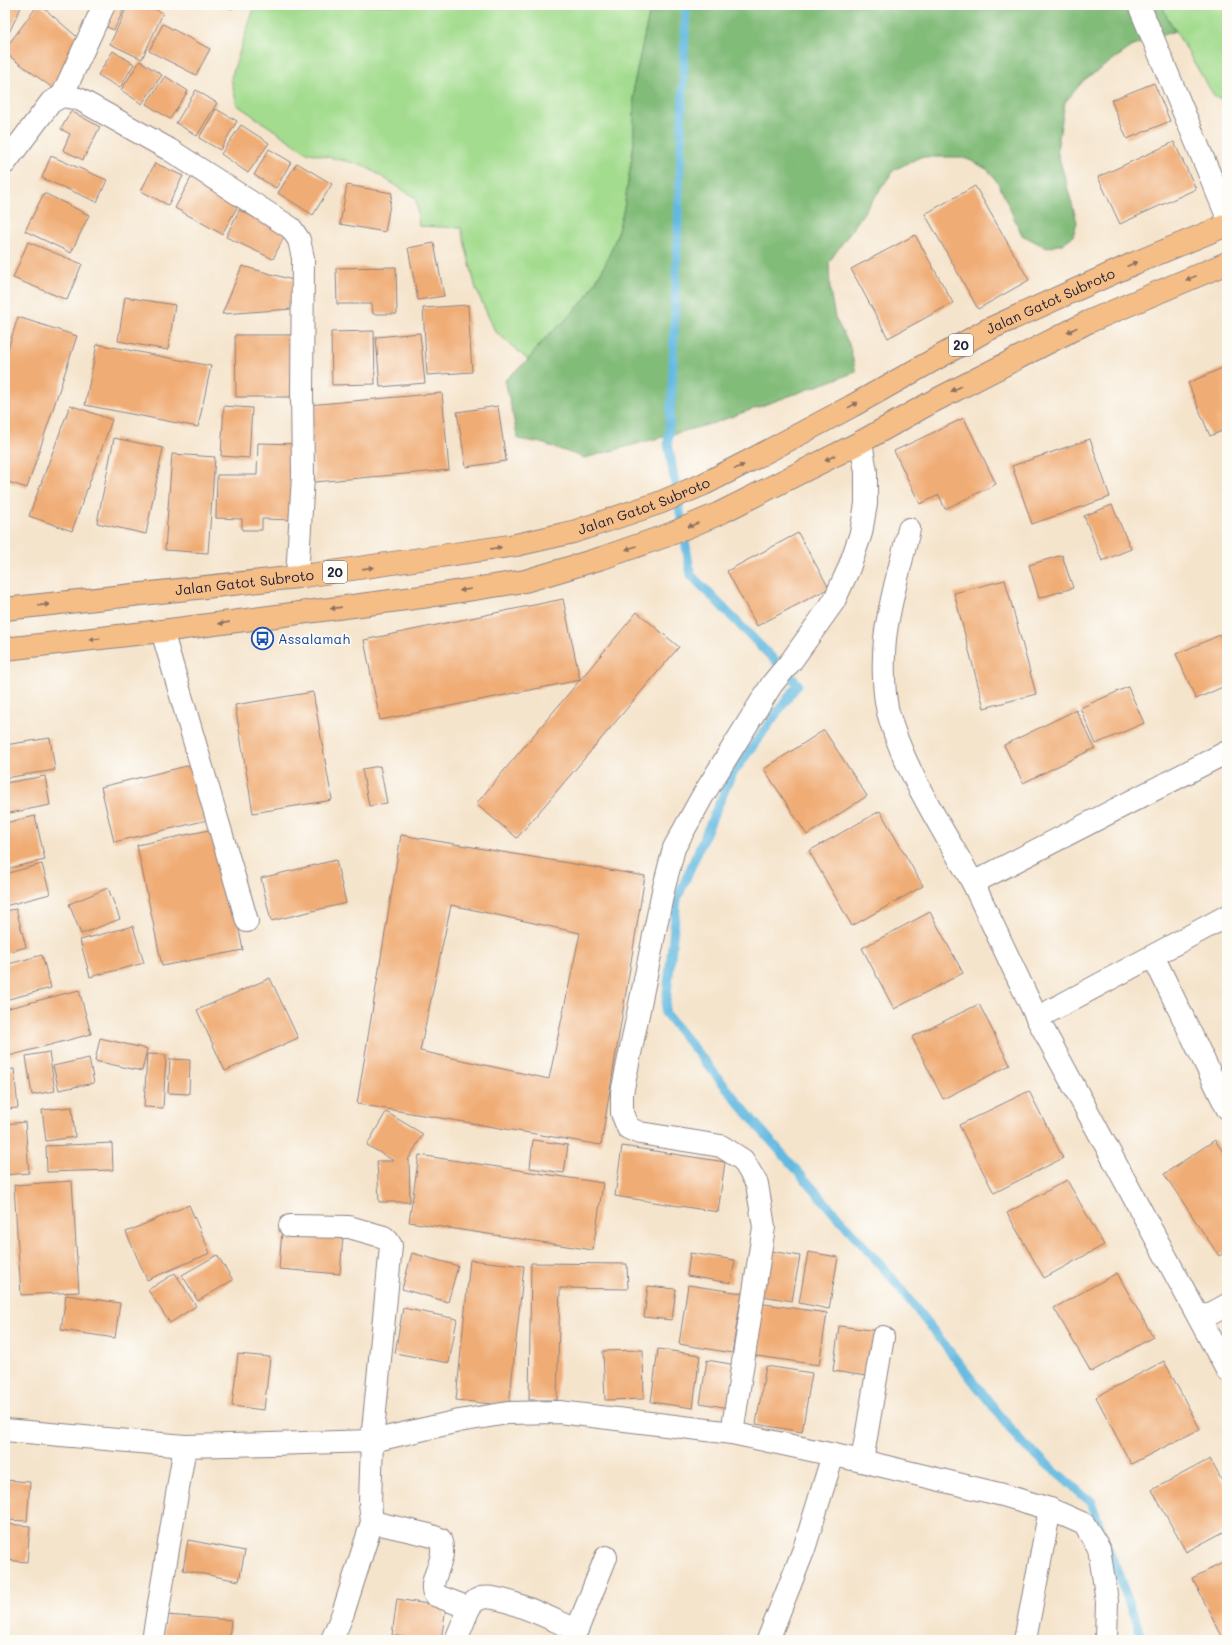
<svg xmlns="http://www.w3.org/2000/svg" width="1232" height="1645" viewBox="0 0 1232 1645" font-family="Mali,sans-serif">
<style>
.green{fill:#a3dc8e;stroke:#627f64}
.forest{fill:#82bc79;stroke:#526f5a}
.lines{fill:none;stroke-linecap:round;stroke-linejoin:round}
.stream{stroke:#64b9e0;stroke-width:9}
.building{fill:#f0ac74;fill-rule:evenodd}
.minor-casing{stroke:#8c8384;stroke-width:24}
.highway-casing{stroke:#8c8384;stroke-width:24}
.minor{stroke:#fff;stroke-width:22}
.highway{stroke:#f6be87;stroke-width:22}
.oneway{fill:#8c7061}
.labels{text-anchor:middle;stroke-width:3.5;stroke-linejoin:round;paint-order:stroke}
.shield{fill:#fdfcf7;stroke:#646373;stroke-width:1}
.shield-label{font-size:13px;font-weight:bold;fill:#22223b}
.street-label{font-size:14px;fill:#22223b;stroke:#fdfcf7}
.transit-label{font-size:14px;fill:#164399;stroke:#fdfcf7;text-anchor:start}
</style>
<rect width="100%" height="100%" fill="#fdfcf7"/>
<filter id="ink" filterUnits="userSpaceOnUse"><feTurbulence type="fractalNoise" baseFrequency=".025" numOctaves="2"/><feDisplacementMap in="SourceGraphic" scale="8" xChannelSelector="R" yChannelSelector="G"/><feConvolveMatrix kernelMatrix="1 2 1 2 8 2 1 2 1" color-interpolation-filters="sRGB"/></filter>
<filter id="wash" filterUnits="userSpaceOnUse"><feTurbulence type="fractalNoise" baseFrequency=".012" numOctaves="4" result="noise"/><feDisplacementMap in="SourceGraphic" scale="16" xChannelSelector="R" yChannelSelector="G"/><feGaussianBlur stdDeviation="0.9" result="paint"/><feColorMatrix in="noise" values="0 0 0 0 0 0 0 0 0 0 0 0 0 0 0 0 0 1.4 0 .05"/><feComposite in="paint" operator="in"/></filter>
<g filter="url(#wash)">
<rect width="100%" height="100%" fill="#f5e4cc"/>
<!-- green -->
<g class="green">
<path d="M 255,5 L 651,5 L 634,84 L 634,143 L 624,208 L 616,238 L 605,265 L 587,297 L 566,320 L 545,338 L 528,360 L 495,331 L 476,289 L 461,228 L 419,226 L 416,198 L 363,165 L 306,152 L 237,105 L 231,78 Z"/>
<path d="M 1162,5 L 1227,5 L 1227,100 L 1215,97 L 1199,71 L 1166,15 Z"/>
</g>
<!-- forest -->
<path class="forest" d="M 651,5 L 1162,5 L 1166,15 L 1175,31 L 1133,46 L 1084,80 L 1065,102 L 1057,150 L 1077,222 L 1073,236 L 1062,244 L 1047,248 L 1022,235 L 998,183 L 988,170 L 976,163 L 962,157 L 920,157 L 894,170 L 829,262 L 830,290 L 835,318 L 849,344 L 856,372 L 714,423 L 585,458 L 541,443 L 518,439 L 505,380 L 528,360 L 545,338 L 566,320 L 587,297 L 605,265 L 616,238 L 624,208 L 634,143 L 634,84 Z"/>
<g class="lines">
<!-- stream -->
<path class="stream" d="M 686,5 L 672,390 L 668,443 L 691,575 L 798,684 L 731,776 L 677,899 L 665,1013 L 756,1124 L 892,1278 L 1021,1442 L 1091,1502 L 1143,1640"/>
</g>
<g id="blocks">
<!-- building -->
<g class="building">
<path d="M 5,5 L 22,5 L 5,41 Z"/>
<path d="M 38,5 L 40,5 L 83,42 L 61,94 L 5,53 L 5,49 Z"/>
<path d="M 106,5 L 126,5 L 114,30 L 98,23 Z"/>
<path d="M 128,5 L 146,5 L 163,13 L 142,59 L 110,44 Z"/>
<path d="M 223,5 L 233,5 L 232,9 Z"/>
<path d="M 163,24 L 210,49 L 196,75 L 149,51 Z"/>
<path d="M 113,51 L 134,64 L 120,88 L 98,75 Z"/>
<path d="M 140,61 L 162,75 L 142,104 L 121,90 Z"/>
<path d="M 165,76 L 188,91 L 170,119 L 146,104 Z"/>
<path d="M 1154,83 L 1170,121 L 1127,139 L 1111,100 Z"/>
<path d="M 196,90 L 217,103 L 197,136 L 176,123 Z"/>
<path d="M 216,109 L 237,121 L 220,150 L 199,138 Z"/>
<path d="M 71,111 L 100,127 L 83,160 L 63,150 L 70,134 L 61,129 Z"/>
<path d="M 241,125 L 269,143 L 248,173 L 221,154 Z"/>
<path d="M 1174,142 L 1196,189 L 1120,224 L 1098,177 Z"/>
<path d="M 269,149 L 291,162 L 276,188 L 254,175 Z"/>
<path d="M 51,156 L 107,180 L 97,202 L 42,178 Z"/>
<path d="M 155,163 L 183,176 L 168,205 L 141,191 Z"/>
<path d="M 297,163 L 332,184 L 313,215 L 278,193 Z"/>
<path d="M 192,176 L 240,202 L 222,234 L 175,208 Z"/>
<path d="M 347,185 L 392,193 L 385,232 L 340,224 Z"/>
<path d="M 975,186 L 1029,280 L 978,309 L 925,214 Z"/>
<path d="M 44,193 L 89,215 L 71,253 L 25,231 Z"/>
<path d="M 239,210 L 286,233 L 273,259 L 226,237 Z"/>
<path d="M 915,235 L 953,303 L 888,338 L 851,269 Z"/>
<path d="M 28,242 L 82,264 L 67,300 L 13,278 Z"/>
<path d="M 434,243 L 444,296 L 418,300 L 408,248 Z"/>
<path d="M 242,266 L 300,282 L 292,309 L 222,314 Z"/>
<path d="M 396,267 L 397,314 L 373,314 L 372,304 L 337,304 L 336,268 Z"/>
<path d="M 125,297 L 175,305 L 168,350 L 118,341 Z"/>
<path d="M 468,305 L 472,372 L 427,375 L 423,308 Z"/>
<path d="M 18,317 L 77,336 L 27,488 L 5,481 L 5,358 Z"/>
<path d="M 374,331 L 375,384 L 332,385 L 331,332 Z"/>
<path d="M 420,333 L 425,383 L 380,387 L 376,337 Z"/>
<path d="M 235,335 L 297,335 L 297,397 L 236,397 Z"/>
<path d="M 97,344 L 211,366 L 198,427 L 85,405 Z"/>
<path d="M 1227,366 L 1227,429 L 1210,436 L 1188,383 Z"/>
<path d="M 442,393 L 449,470 L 315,482 L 308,405 Z"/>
<path d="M 70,405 L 112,420 L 72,531 L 29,516 Z"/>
<path d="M 224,406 L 252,408 L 249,458 L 221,456 Z"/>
<path d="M 498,406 L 506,461 L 466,467 L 457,412 Z"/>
<path d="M 964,418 L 996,484 L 945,509 L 939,495 L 920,504 L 894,451 Z"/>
<path d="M 114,438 L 163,448 L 146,534 L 97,523 Z"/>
<path d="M 1090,439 L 1110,497 L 1032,524 L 1012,466 Z"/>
<path d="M 258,443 L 299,444 L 296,520 L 262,519 L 262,530 L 242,530 L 242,519 L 216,518 L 217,475 L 257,475 Z"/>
<path d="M 172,454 L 215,457 L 208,553 L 165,550 Z"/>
<path d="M 1112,505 L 1131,549 L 1102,561 L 1084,516 Z"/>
<path d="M 798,533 L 829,588 L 757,626 L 727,571 Z"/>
<path d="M 1062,555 L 1073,588 L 1039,598 L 1029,565 Z"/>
<path d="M 1005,580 L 1036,694 L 984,708 L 954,593 Z"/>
<path d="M 563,599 L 580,680 L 380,720 L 364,640 Z"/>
<path d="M 637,612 L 679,647 L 517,838 L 476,804 Z"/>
<path d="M 1227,632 L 1227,685 L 1196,699 L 1176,654 Z"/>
<path d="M 1128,687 L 1144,723 L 1096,744 L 1080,708 Z"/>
<path d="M 313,692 L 332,800 L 253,813 L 235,705 Z"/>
<path d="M 1076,710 L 1095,748 L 1023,783 L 1004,745 Z"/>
<path d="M 824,730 L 867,796 L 807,835 L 764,769 Z"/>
<path d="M 50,738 L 55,770 L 5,778 L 5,745 Z"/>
<path d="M 199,763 L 212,819 L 114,842 L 101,787 Z"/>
<path d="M 380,766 L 387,803 L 369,806 L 362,769 Z"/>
<path d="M 45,776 L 50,805 L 5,814 L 5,783 Z"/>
<path d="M 880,811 L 923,886 L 852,926 L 809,851 Z"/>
<path d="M 35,816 L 45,860 L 5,869 L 5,823 Z"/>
<path d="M 219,828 L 243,950 L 162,966 L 137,845 Z"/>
<path d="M 401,835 L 645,876 L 601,1145 L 357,1104 ZM 451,905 L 580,933 L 549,1079 L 420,1051 Z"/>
<path d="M 336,860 L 346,903 L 271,921 L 261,878 Z"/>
<path d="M 42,864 L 50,894 L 5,906 L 5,874 Z"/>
<path d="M 108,888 L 120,919 L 81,934 L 69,904 Z"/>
<path d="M 16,909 L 26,947 L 5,953 L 5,911 Z"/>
<path d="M 930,912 L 963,973 L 894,1009 L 862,948 Z"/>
<path d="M 133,926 L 144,963 L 90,977 L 80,940 Z"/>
<path d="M 42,955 L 51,988 L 5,1000 L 5,965 Z"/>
<path d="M 270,978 L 298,1038 L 225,1071 L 197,1010 Z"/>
<path d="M 79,990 L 91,1034 L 5,1057 L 5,1009 Z"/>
<path d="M 979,1004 L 1010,1065 L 943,1099 L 912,1037 Z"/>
<path d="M 100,1038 L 147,1049 L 142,1071 L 95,1061 Z"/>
<path d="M 49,1052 L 55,1091 L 32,1095 L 26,1056 Z"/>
<path d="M 147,1054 L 166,1055 L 163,1108 L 144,1107 Z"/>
<path d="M 89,1058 L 94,1083 L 59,1090 L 53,1066 Z"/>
<path d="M 170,1059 L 190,1060 L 189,1094 L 168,1093 Z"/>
<path d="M 14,1069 L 18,1108 L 5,1109 L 5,1070 Z"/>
<path d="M 1029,1091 L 1063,1158 L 994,1193 L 959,1125 Z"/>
<path d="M 72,1107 L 75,1137 L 46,1141 L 42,1110 Z"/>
<path d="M 386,1112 L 423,1134 L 408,1160 L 409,1160 L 410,1202 L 379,1202 L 377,1161 L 394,1161 L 367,1145 Z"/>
<path d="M 25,1122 L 29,1173 L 5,1175 L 5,1124 Z"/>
<path d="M 533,1140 L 568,1145 L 564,1173 L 530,1168 Z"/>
<path d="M 1215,1140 L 1227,1158 L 1227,1251 L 1219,1256 L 1164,1174 Z"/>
<path d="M 112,1143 L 113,1170 L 47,1172 L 46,1146 Z"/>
<path d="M 622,1146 L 725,1162 L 718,1212 L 615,1196 Z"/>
<path d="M 419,1155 L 603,1183 L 593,1250 L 409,1222 Z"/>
<path d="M 1067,1180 L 1104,1245 L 1044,1278 L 1007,1213 Z"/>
<path d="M 72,1181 L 79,1292 L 21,1295 L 14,1185 Z"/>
<path d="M 189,1205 L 210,1253 L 147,1280 L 126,1232 Z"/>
<path d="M 282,1230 L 343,1236 L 340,1274 L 279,1269 Z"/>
<path d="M 765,1250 L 800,1256 L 792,1301 L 757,1295 Z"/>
<path d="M 808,1252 L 838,1257 L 829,1309 L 799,1303 Z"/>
<path d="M 412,1253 L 458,1266 L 448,1302 L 402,1289 Z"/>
<path d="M 690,1253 L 735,1260 L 731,1283 L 687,1276 Z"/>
<path d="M 217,1255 L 233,1280 L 198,1301 L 182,1275 Z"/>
<path d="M 470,1260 L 524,1266 L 509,1406 L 456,1400 Z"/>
<path d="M 531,1263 L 627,1264 L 628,1289 L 560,1288 L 557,1400 L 529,1400 Z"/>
<path d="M 175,1273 L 196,1306 L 170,1323 L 148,1290 Z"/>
<path d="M 1117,1273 L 1153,1337 L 1091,1372 L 1054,1308 Z"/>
<path d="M 688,1285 L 742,1293 L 732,1353 L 679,1344 Z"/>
<path d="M 648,1286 L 676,1289 L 672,1320 L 644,1317 Z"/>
<path d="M 66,1295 L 120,1303 L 115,1338 L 61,1330 Z"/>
<path d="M 758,1303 L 827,1313 L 819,1365 L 750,1355 Z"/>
<path d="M 403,1308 L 457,1319 L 449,1363 L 395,1353 Z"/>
<path d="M 839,1326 L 879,1331 L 873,1377 L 833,1371 Z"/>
<path d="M 658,1349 L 700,1355 L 693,1408 L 651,1402 Z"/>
<path d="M 643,1350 L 644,1399 L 605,1400 L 603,1351 Z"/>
<path d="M 238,1354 L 270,1357 L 264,1410 L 232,1406 Z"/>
<path d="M 707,1360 L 736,1365 L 729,1408 L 700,1403 Z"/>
<path d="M 1164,1361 L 1200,1429 L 1131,1464 L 1096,1397 Z"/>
<path d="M 766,1366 L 812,1373 L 802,1432 L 756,1424 Z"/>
<path d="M 1210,1459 L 1227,1490 L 1227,1530 L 1186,1552 L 1152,1490 Z"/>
<path d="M 5,1480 L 30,1482 L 27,1521 L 5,1520 Z"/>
<path d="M 5,1524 L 30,1526 L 27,1562 L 5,1560 Z"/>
<path d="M 188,1540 L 245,1551 L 239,1581 L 183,1570 Z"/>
<path d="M 1227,1561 L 1227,1640 L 1224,1640 L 1192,1578 Z"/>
<path d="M 397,1599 L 446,1607 L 441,1640 L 420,1640 L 392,1635 Z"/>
<path d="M 166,1615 L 231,1620 L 229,1640 L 164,1640 Z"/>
</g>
</g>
</g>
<g filter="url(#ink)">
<use href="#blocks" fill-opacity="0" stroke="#8c8384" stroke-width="1"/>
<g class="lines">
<defs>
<g id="minor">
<path d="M 1139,5 L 1227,216"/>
<path d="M 62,96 L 104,5"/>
<path d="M 5,163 L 51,102 L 62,96 L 79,99 L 170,150 L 291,228 L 299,240 L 303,258 L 302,392 L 303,476 L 297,577"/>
<path d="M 909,529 C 901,565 889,602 885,639 C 883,659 883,692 888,712 C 903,769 944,831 973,883 L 1227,752"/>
<path d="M 162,631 L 247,921"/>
<path d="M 973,883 L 1037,1018"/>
<path d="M 1227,916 L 1037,1018 L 1227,1370"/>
<path d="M 1153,956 L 1227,1108"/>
<path d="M 290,1226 L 349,1227 L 384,1237 L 388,1241 L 391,1246 L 372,1441 L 370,1503 L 372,1522 L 343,1613 L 332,1640"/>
<path d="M 1201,1319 L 1227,1305"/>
<path d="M 5,1430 L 185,1446 L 270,1444 L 372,1441 L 459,1421 L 508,1413 L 559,1412 L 732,1433 L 862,1461 L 1003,1495 L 1050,1509 L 1084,1524 L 1099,1548 L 1107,1601 L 1106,1640"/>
<path d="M 732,1433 L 764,1227 L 757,1184 L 743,1160 L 721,1146 L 640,1133 L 628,1128 L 622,1113 L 622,1093 L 663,891 L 674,848 L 702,797 L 772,684 L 792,660 L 834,601 L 849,568 L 861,533 L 866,504 L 866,472 L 861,442"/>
<path d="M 862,1461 L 883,1337"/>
<path d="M 372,1522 L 429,1535 L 440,1539 C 449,1561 426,1580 435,1595 L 469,1608 L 456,1640"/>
<path d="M 469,1608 C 472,1603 475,1600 481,1598 C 501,1593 557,1622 577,1630 L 606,1557"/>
<path d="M 153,1640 L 185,1446"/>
<path d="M 768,1640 L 804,1549 L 833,1455"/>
<path d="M 1025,1640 L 1050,1509"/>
</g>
<g id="highway">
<path id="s1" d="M 5,609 L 297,577 L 516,545 L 573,532 L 659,503 L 704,484 L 749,461 L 852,406 L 987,330 L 1135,263 L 1227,225"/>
<path d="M 5,649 L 162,631 L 429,596 L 525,581 L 602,558 L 668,535 L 718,514 L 861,442 L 930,403 L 1088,322 L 1227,263"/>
</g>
</defs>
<!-- minor casing -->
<use href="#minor" class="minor-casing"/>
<!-- highway casing -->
<use href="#highway" class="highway-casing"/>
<!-- minor -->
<use href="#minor" class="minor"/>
<!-- highway -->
<use href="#highway" class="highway"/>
</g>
<!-- one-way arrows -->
<defs><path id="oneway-solid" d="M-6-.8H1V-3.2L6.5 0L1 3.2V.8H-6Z"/></defs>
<g class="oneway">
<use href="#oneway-solid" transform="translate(1132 264) rotate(-24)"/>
<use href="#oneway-solid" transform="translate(1191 278) rotate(158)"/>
<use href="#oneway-solid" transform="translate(1072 330) rotate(153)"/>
<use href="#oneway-solid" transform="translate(956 389) rotate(153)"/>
<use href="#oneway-solid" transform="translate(853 405) rotate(-29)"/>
<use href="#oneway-solid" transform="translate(830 458) rotate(153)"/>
<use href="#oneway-solid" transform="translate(739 467) rotate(-26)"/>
<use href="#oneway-solid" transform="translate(693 525) rotate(157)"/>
<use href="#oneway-solid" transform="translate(496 548) rotate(-9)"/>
<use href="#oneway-solid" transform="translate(631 548) rotate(161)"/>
<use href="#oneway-solid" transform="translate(368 568) rotate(-8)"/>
<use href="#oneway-solid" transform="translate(465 590) rotate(171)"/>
<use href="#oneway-solid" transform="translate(44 605) rotate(-6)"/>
<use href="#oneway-solid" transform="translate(336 608) rotate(172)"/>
<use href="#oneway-solid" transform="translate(224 623) rotate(172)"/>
<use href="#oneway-solid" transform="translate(95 639) rotate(174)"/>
</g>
</g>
<!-- icons -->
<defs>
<symbol id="bus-ring" viewBox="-11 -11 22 22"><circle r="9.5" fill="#fdfcf7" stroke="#1a4fb4" stroke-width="1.5"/><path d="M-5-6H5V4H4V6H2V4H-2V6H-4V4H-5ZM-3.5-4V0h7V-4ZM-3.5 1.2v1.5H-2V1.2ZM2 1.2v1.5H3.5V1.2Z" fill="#1a4fb4"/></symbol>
</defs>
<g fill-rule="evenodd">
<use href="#bus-ring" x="250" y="626" width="25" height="25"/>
</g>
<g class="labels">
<!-- shield labels -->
<g class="shield">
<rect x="949" y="334" width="24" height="22" rx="3"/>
<rect x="323" y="561" width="24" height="22" rx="3"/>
</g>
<g class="shield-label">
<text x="961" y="350">20</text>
<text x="335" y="577">20</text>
</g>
<!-- street labels -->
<g class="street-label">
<text dy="5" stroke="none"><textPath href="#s1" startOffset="1105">Jalan Gatot Subroto</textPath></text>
<text dy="5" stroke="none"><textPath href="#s1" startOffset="649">Jalan Gatot Subroto</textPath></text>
<text dy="5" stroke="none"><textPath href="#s1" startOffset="241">Jalan Gatot Subroto</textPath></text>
</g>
<!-- transit labels -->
<g class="transit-label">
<text x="278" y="644">Assalamah</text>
</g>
</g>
<!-- margin -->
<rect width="1232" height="1645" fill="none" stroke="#fdfcf7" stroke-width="20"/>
</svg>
